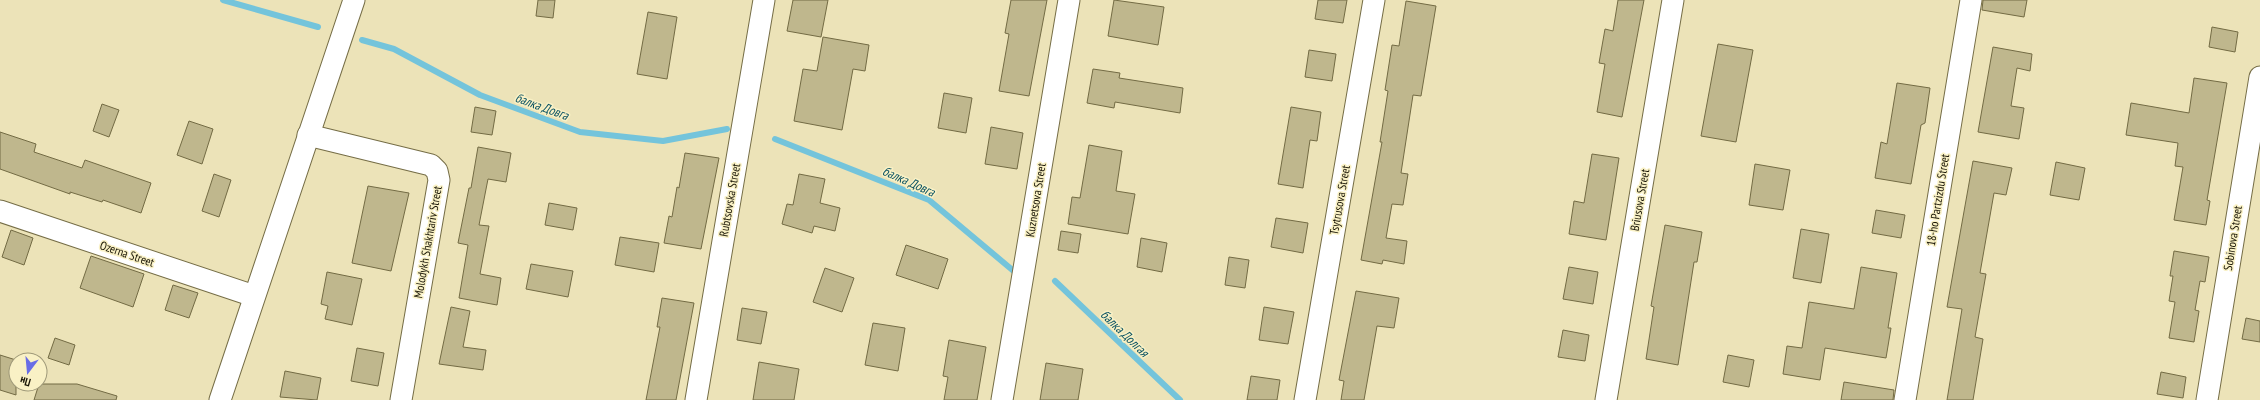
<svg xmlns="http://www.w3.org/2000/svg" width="2260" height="400" viewBox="0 0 2260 400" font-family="'PT Sans Narrow',sans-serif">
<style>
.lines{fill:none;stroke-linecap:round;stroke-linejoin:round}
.stream{stroke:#74c4db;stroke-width:6}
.building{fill:#bfb78d;stroke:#736b44}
.street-casing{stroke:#756d46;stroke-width:23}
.street{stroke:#fff;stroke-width:21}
.labels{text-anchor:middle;stroke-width:3;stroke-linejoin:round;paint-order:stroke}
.street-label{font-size:12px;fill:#191506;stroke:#f9f1c5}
.water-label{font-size:13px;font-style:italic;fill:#0c5363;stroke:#f9f1c5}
</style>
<rect width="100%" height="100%" fill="#ece3b8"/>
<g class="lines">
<!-- stream -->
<g class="stream">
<path d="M 223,0 L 318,27"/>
<path d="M 362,40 L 394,49 L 480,95 L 580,132 L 663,141 L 727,129"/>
<path d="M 775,139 L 929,200 L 1016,273"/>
<path d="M 1055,281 L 1180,400"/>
</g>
</g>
<!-- building -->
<g class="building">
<path d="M 538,0 L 555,0 L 553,18 L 536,16 Z"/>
<path d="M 793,0 L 828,0 L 821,37 L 787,31 Z"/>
<path d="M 1011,0 L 1047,0 L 1029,96 L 999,91 L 1009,34 L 1005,33 Z"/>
<path d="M 1114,0 L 1164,7 L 1158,45 L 1108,36 Z"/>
<path d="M 1318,0 L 1347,0 L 1343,23 L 1315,19 Z"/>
<path d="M 1618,0 L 1644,0 L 1622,117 L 1597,112 L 1605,64 L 1599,63 L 1605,29 L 1613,31 Z"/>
<path d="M 1983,0 L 2027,0 L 2024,17 L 1982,10 Z"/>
<path d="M 1406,1 L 1436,6 L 1421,96 L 1413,95 L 1401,173 L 1408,174 L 1403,205 L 1392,204 L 1386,238 L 1407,241 L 1404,264 L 1383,260 L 1382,264 L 1361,260 L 1382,142 L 1380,142 L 1388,91 L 1385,90 L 1392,45 L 1399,46 Z"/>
<path d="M 648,12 L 677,17 L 667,79 L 637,74 Z"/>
<path d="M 2212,27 L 2238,32 L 2235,52 L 2209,47 Z"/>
<path d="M 823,37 L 869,45 L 865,71 L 853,69 L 842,130 L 794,121 L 803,69 L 817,71 Z"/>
<path d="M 1718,44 L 1753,50 L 1736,142 L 1701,136 Z"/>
<path d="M 1993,47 L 2032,54 L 2030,71 L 2017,68 L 2011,106 L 2024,108 L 2019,139 L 1978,132 Z"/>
<path d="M 1309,50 L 1336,54 L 1332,81 L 1305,77 Z"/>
<path d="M 1093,69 L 1120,73 L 1119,78 L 1183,88 L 1180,113 L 1115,102 L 1114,108 L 1087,103 Z"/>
<path d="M 2194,78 L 2227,83 L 2207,200 L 2210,201 L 2206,225 L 2174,220 L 2183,167 L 2175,166 L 2178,143 L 2126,135 L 2131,103 L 2189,113 Z"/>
<path d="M 1897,83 L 1930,88 L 1925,123 L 1921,125 L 1911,184 L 1875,178 L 1881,142 L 1887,144 Z"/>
<path d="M 944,93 L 972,98 L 966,133 L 938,128 Z"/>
<path d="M 102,104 L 119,110 L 109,137 L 93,131 Z"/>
<path d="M 475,107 L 496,111 L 492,135 L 471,132 Z"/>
<path d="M 1291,107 L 1321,112 L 1317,141 L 1310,140 L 1303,188 L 1278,184 Z"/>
<path d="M 189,121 L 213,129 L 202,164 L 177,155 Z"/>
<path d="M 991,127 L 1023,133 L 1017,169 L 985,164 Z"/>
<path d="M 0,132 L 36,144 L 34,152 L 82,168 L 85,160 L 151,183 L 141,213 L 103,200 L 102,202 L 70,192 L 70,194 L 0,169 Z"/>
<path d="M 1089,145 L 1122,151 L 1116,191 L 1135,194 L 1128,234 L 1068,224 L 1072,197 L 1080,198 Z"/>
<path d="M 478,147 L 511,153 L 506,182 L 488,179 L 479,225 L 489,226 L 480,274 L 501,278 L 497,305 L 459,298 L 468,245 L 458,243 L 469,188 L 471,188 Z"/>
<path d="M 685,153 L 719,158 L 701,249 L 664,243 L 669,216 L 672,217 L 677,187 L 679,188 Z"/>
<path d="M 1592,154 L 1619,158 L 1606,240 L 1569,234 L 1574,201 L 1584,203 Z"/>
<path d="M 1973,161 L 2012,168 L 2006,195 L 1994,193 L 1980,273 L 1986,274 L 1975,337 L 1983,339 L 1973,400 L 1947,400 L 1962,309 L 1947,307 Z"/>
<path d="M 2056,162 L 2085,168 L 2079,200 L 2050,195 Z"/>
<path d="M 1755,164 L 1790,170 L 1783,210 L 1749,205 Z"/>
<path d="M 214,174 L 231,180 L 219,217 L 202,211 Z"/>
<path d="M 799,174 L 825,179 L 820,203 L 840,208 L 835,231 L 814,226 L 812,233 L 782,224 L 787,204 L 793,205 Z"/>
<path d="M 368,186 L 409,193 L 391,271 L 352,263 Z"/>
<path d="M 549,203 L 577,208 L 573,230 L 545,225 Z"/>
<path d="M 1876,210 L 1905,215 L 1901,238 L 1872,233 Z"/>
<path d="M 1276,218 L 1308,223 L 1303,253 L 1271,247 Z"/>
<path d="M 1665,225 L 1702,232 L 1697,262 L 1694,262 L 1678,365 L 1646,359 L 1654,307 L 1651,306 Z"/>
<path d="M 1801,229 L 1829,234 L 1821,283 L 1793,278 Z"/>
<path d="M 11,230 L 33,238 L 24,265 L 2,257 Z"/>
<path d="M 1061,231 L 1081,234 L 1078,253 L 1058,250 Z"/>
<path d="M 620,237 L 659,243 L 654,272 L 615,265 Z"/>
<path d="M 1141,238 L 1167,243 L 1162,272 L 1137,267 Z"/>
<path d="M 906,245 L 948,259 L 938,289 L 896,275 Z"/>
<path d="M 2174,251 L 2209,257 L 2205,282 L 2200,281 L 2195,310 L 2199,311 L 2194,342 L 2169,338 L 2175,302 L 2169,301 L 2173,276 L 2170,276 Z"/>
<path d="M 91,256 L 144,274 L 133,307 L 80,288 Z"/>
<path d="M 1229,257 L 1249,260 L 1245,288 L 1225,285 Z"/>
<path d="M 531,264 L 573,271 L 568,297 L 526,289 Z"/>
<path d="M 1569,267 L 1598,272 L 1593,304 L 1563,299 Z"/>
<path d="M 1861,267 L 1897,273 L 1888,328 L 1891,328 L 1886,358 L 1825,348 L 1820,380 L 1783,374 L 1787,346 L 1802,348 L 1809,302 L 1854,309 Z"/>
<path d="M 825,268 L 854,278 L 842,312 L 813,302 Z"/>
<path d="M 327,272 L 362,279 L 352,325 L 325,319 L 328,306 L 321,304 Z"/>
<path d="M 173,285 L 198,293 L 189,318 L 165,310 Z"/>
<path d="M 1356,291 L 1399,298 L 1394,328 L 1377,326 L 1364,400 L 1341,400 L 1344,381 L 1339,380 Z"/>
<path d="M 662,298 L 694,303 L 676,400 L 646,400 L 660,327 L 657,327 Z"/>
<path d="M 451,307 L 470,311 L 463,347 L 486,350 L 483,370 L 439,364 Z"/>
<path d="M 1264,307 L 1294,312 L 1288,344 L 1259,340 Z"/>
<path d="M 742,308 L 767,312 L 761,344 L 737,340 Z"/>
<path d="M 2246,318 L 2260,321 L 2260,342 L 2242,339 Z"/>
<path d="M 873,323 L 905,328 L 898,371 L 865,365 Z"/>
<path d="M 1563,330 L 1589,335 L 1585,361 L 1558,357 Z"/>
<path d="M 55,338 L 75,345 L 69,365 L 48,358 Z"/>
<path d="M 949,340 L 986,347 L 977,400 L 944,400 L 948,377 L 943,376 Z"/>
<path d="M 357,348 L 384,353 L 378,386 L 351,381 Z"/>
<path d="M 0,355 L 16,360 L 16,395 L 0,390 Z"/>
<path d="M 1728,355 L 1754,360 L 1749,387 L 1723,382 Z"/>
<path d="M 759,362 L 799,369 L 794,400 L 753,400 Z"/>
<path d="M 1046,363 L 1083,369 L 1078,400 L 1040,400 Z"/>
<path d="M 285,371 L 321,378 L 317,400 L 280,397 Z"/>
<path d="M 2161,372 L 2186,377 L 2183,398 L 2157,394 Z"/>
<path d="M 1251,376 L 1280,380 L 1277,400 L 1247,400 Z"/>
<path d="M 1844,382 L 1894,390 L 1893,400 L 1841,400 Z"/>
<path d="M 39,384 L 77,384 L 117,396 L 116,400 L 34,400 Z"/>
</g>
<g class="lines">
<defs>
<g id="street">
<path d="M 308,135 L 431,165 L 437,171 L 439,180 L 401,400"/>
<path d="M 0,211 L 254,296"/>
<path d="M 220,400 L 354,0"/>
<path d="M 696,400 L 764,0"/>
<path d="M 1002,400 L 1069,0"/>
<path d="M 1305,400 L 1374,0"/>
<path d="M 1606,400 L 1673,0"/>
<path d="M 1905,400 L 1971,0"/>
<path d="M 2207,400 L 2260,77"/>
</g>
</defs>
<!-- street casing -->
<use href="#street" class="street-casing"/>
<!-- street -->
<use href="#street" class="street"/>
</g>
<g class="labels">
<!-- street labels -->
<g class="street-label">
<text transform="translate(730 200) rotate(-80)" y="4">Rubtsovska Street</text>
<text transform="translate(1036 200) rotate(-81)" y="4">Kuznetsova Street</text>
<text transform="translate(1340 200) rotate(-80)" y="4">Tsytrusova Street</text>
<text transform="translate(1640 200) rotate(-80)" y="4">Briusova Street</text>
<text transform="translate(1938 200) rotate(-81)" y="4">18-ho Partzizdu Street</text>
<text transform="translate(2233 238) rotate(-81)" y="4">Sobinova Street</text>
<text transform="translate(428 242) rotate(-80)" y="4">Molodykh Shakhtariv Street</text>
<text transform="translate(127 254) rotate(19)" y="4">Ozerna Street</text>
</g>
<!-- water labels -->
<g class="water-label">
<text transform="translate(542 106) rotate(20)" y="5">балка Довга</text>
<text transform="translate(909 181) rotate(24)" y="5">балка Довга</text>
<text transform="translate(1125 333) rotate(44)" y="5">балка Долгая</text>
</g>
</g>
<!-- north arrow -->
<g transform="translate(28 372) rotate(196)"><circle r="19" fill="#f9f1c5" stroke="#9f9979"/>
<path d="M0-3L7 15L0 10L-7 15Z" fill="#696de6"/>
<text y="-6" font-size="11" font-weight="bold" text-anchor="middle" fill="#191506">Пн</text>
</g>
</svg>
